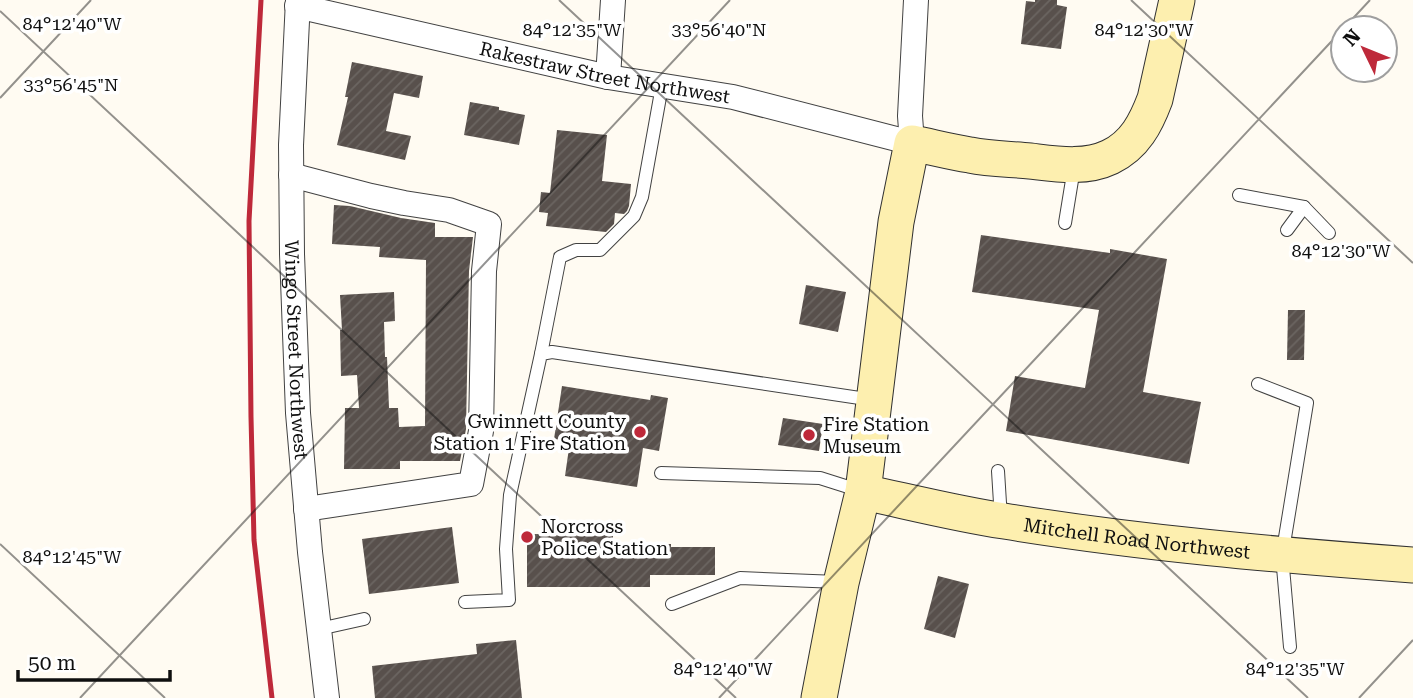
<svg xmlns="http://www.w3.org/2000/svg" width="1413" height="698" viewBox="0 0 1413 698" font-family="'Roboto Serif',serif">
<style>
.building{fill:url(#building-hatch)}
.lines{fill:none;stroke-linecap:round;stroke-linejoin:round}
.lane-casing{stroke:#424242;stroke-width:14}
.street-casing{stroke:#424242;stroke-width:26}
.secondary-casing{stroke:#313131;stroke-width:37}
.lane{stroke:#fff;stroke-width:12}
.street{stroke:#fff;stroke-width:24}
.secondary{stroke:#fdefaf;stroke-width:35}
.rail{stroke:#be293a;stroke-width:5}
.ticks{fill:none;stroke:#0f0f0f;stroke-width:2;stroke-opacity:0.45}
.poi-dot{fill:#be293a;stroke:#fff;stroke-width:2.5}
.labels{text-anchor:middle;stroke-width:7;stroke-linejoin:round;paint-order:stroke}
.street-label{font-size:19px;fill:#0f0f0f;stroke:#fff}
.poi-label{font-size:19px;fill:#0f0f0f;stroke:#fff;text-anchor:start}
.ticks-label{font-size:18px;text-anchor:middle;fill:#0f0f0f;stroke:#fff;stroke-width:7;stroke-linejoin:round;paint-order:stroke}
</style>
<defs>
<pattern id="building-hatch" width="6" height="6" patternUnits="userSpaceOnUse" patternTransform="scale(1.75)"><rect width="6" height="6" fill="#58504c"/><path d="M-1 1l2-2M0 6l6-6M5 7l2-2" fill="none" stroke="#6b6561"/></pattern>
</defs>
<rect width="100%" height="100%" fill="#fffbf2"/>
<!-- building -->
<g class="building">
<path d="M 1035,0 L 1057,0 L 1057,5 L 1067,7 L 1061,49 L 1021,44 L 1026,1 L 1035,2 Z"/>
<path d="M 352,62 L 423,76 L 419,98 L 394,93 L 386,131 L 411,136 L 405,160 L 337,145 L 348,97 L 345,97 Z"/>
<path d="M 470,102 L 499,107 L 499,110 L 525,115 L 519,145 L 464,135 Z"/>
<path d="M 557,130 L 607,135 L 602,181 L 631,184 L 629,206 L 627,211 L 624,214 L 615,213 L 614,224 L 606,232 L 546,226 L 548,213 L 539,212 L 541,192 L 550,193 Z"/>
<path d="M 334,205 L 350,206 L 401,218 L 435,223 L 435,237 L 473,237 L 469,271 L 466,429 L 460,461 L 400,461 L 400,469 L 344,469 L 345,408 L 359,408 L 357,375 L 341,376 L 340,330 L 342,330 L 340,295 L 394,292 L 395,321 L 384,322 L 385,357 L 387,357 L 389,408 L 398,408 L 399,427 L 425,426 L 426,260 L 379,257 L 380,247 L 332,244 Z"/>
<path d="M 981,235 L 1110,253 L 1110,249 L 1167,259 L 1143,392 L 1201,402 L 1189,464 L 1006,431 L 1015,376 L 1085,388 L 1099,310 L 972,292 Z"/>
<path d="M 806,285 L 846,292 L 838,332 L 799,324 Z"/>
<path d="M 1288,310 L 1305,310 L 1304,360 L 1287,360 Z"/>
<path d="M 562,386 L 650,400 L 651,395 L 668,398 L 659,451 L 643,448 L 637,487 L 565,476 L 570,441 L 554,439 Z"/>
<path d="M 783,418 L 823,424 L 819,451 L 778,445 Z"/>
<path d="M 452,527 L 459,583 L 369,594 L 362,539 Z"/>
<path d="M 613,530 L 613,544 L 671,544 L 671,547 L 715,547 L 715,575 L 650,575 L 650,587 L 527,587 L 527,534 L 567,534 L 567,531 Z"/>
<path d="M 938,576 L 969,584 L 955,638 L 924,629 Z"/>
<path d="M 516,640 L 522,698 L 375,698 L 372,666 L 477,654 L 476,644 Z"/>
</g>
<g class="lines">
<defs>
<g id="lane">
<path d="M 1239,195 L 1304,207 L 1329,233"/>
<path d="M 1065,223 L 1074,168"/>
<path d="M 1287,230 L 1304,207"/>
<path d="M 541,354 L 560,257 L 576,250 L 600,250 L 634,216 L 642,197 L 662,86"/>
<path d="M 1258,384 L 1307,403 L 1282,556 L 1290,647"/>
<path d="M 998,471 L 1001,519"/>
<path d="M 661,473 L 820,478 L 861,491"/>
<path d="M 465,602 L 509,600 L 506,549 L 510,495 L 541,354 L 552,352 L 873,400"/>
<path d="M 672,604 L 740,578 L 838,582"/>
<path d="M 319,629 L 364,619"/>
</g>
<g id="street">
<path id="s1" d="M 298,0 L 291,145 L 292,254 L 298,413 L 310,552 L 327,698"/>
<path id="s2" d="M 297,6 L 608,77 L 733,97 L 912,143 L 910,116 L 916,0"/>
<path d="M 608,77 L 613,0"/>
<path d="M 291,175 L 371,196 L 404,203 L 449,210 L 489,224 L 484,271 L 481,431 L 471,484 L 306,509"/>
</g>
<g id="secondary">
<path id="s3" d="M 863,492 C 910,502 957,514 1004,521 C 1140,543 1276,555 1413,565"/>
<path d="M 819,698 L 841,583 L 863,492 L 896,222 L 912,143 C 932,147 951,152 970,155 C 990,159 1010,159 1030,161 C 1056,164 1085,169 1110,157 C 1135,145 1146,123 1155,99 L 1177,0"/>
</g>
</defs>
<!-- lane casing -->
<use href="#lane" class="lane-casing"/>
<!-- street casing -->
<use href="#street" class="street-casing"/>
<!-- secondary casing -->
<use href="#secondary" class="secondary-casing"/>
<!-- lane -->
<use href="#lane" class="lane"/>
<!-- street -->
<use href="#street" class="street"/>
<!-- secondary -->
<use href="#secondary" class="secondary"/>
<!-- rail -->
<path class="rail" d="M 261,0 L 249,221 L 251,417 L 254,540 L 272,698"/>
</g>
<!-- ticks -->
<path class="ticks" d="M 559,0 L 1308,698M 1131,0 L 1413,263M 0,11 L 736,698M 1344,28 L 1370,0M 0,98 L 91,0M 0,544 L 165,698M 80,698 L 730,0M 719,698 L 1343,29M 1359,698 L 1413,640"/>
<!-- markers -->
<g class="poi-dot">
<circle cx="640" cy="432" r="7"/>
<circle cx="809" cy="435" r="7"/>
<circle cx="527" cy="537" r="7"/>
</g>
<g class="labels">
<!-- street labels -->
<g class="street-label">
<text dy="7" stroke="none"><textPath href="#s2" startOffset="315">Rakestraw Street Northwest</textPath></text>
<text dy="7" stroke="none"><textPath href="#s1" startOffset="350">Wingo Street Northwest</textPath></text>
<text dy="7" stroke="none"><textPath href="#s3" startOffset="278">Mitchell Road Northwest</textPath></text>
</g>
<!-- poi labels -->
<g class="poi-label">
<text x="626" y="428" text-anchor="end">Gwinnett County<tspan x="626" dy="22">Station 1 Fire Station</tspan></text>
<text x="823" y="431">Fire Station<tspan x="823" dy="22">Museum</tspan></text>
<text x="541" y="533">Norcross<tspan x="541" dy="22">Police Station</tspan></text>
</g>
</g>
<g class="ticks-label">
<text x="72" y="30">84°12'40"W</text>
<text x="572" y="36">84°12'35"W</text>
<text x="1144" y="36">84°12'30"W</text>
<text x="719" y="36">33°56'40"N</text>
<text x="71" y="91">33°56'45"N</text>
<text x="1341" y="257">84°12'30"W</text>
<text x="72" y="563">84°12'45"W</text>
<text x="723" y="675">84°12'40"W</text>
<text x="1295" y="675">84°12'35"W</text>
</g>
<!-- north arrow -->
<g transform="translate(1364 49) rotate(313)"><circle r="33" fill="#ffffff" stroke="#9f9f9f" stroke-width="2"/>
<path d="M0-5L12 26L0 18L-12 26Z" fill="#be293a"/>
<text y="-10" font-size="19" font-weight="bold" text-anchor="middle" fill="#0f0f0f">N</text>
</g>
<!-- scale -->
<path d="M18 670v10h152v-10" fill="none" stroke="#0f0f0f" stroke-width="3.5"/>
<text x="28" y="670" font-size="21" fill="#0f0f0f" stroke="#ffffff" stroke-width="5" paint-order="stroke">50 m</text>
</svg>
